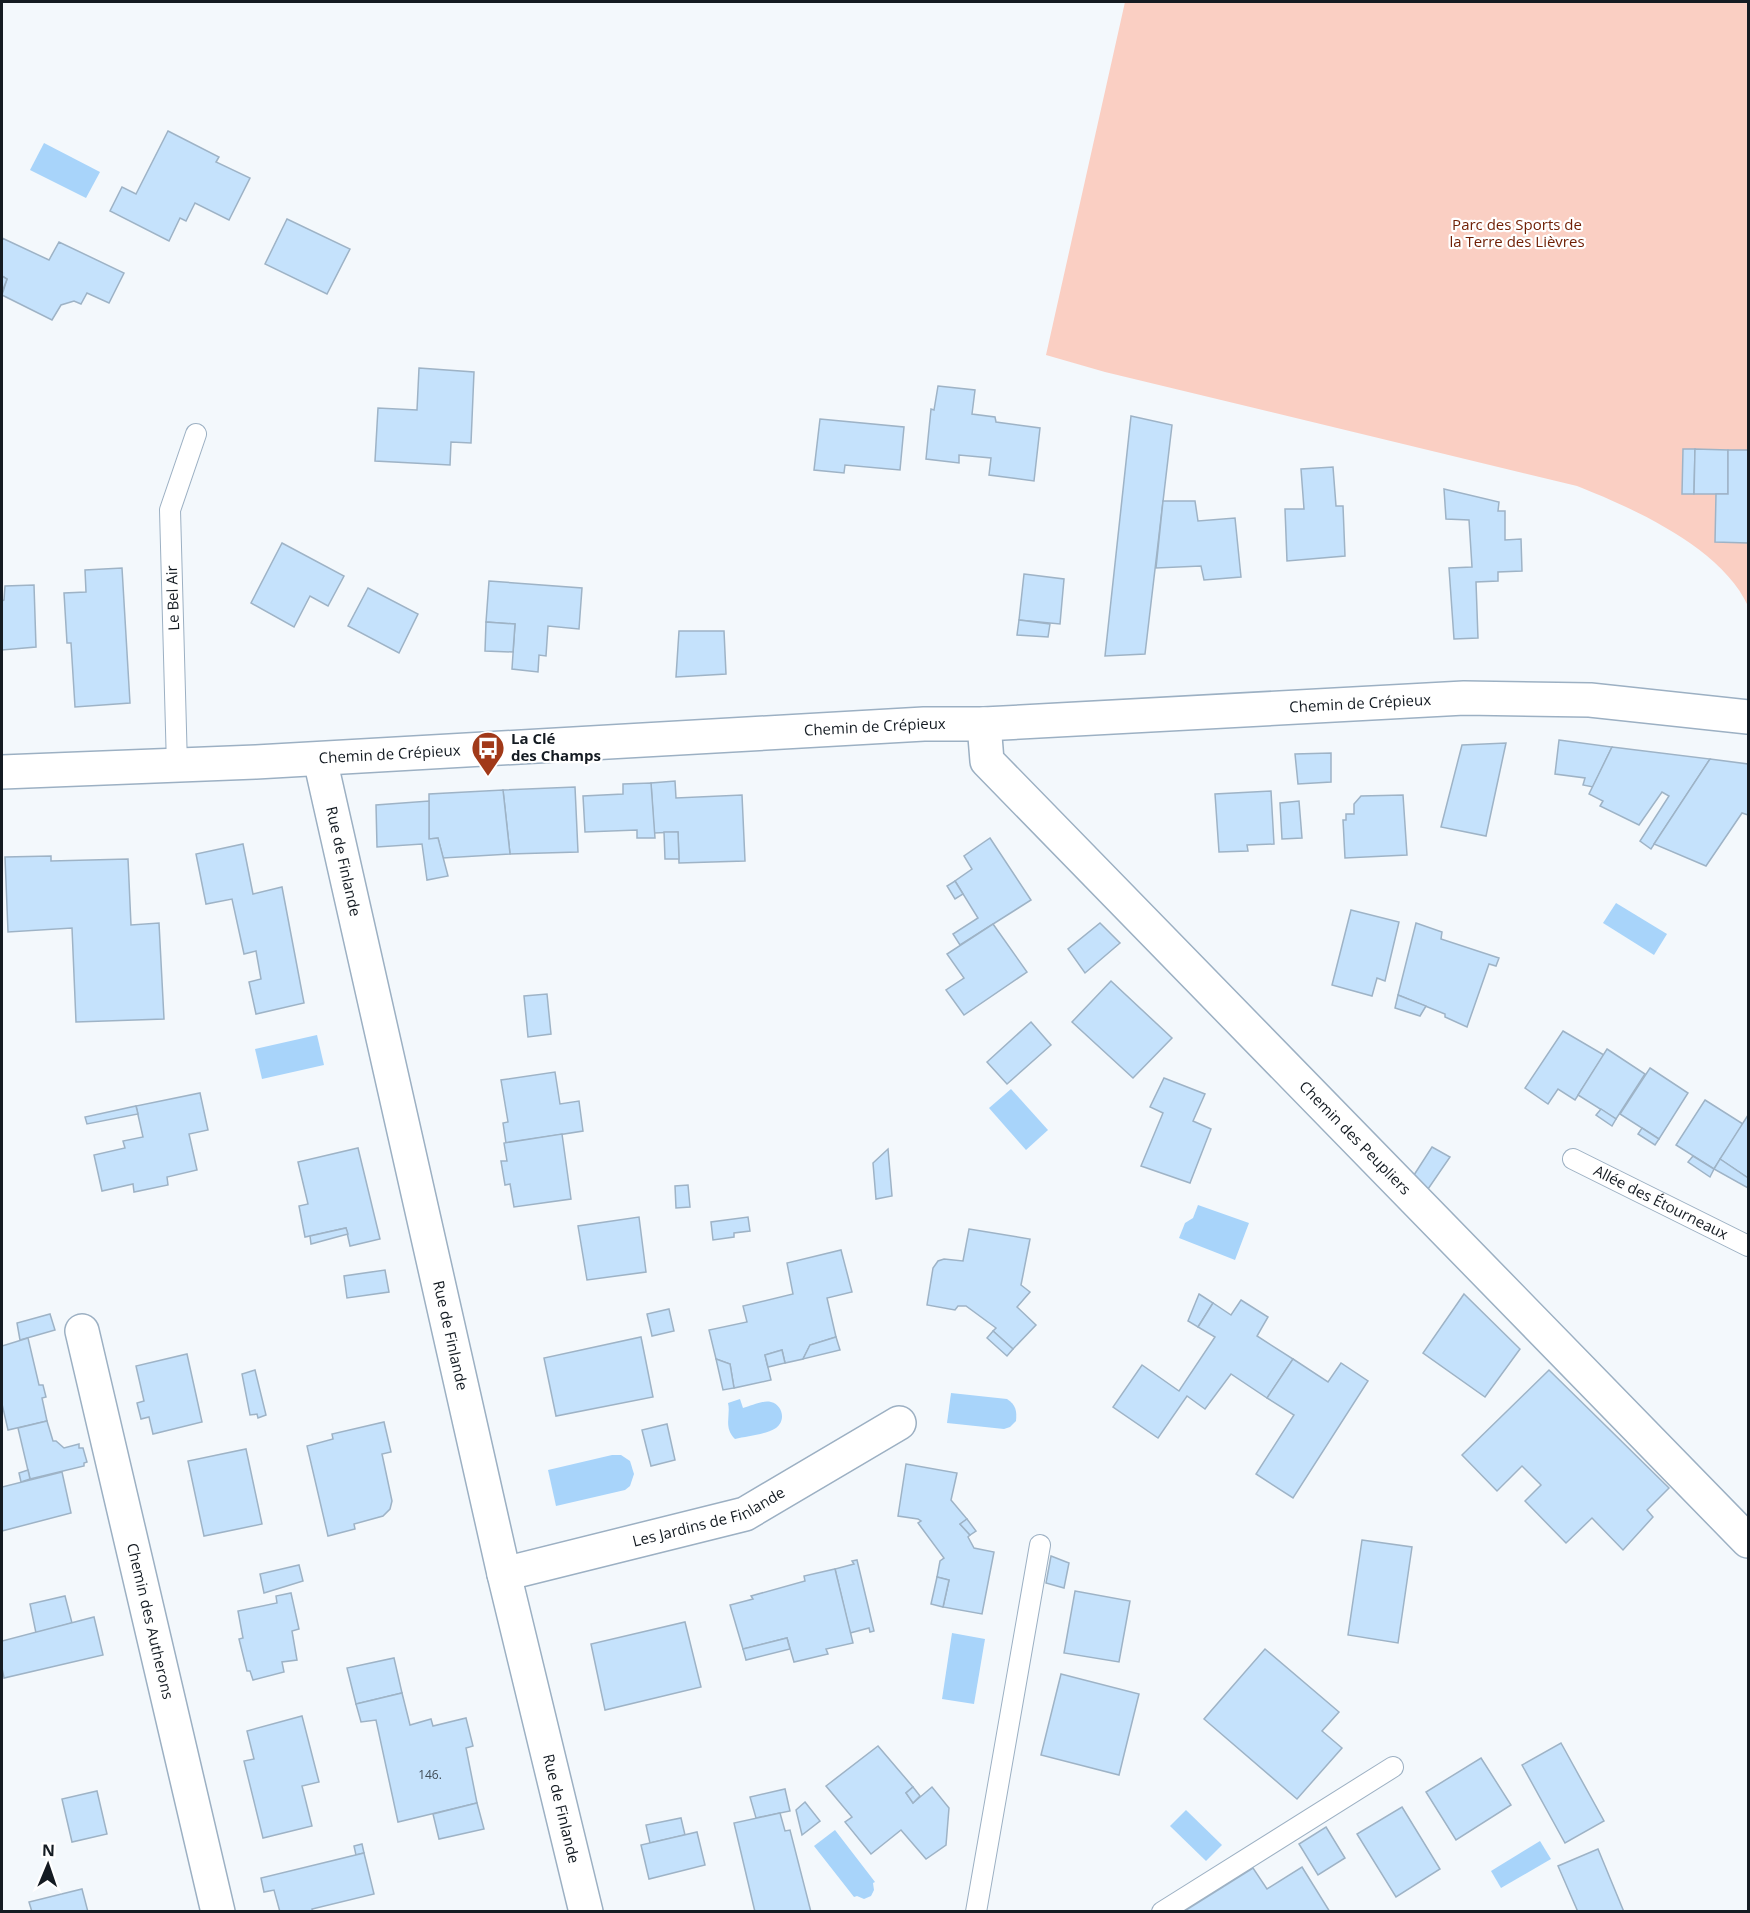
<svg xmlns="http://www.w3.org/2000/svg" width="1750" height="1913" viewBox="0 0 1750 1913" font-family="'Open Sans',sans-serif">
<style>
.green{fill:#facfc3}
.water{fill:#a8d4fa}
.building{fill:#c5e2fc;stroke:#9eb3c6;stroke-width:1.5}
.lines{fill:none;stroke-linecap:round;stroke-linejoin:round}
.lane-casing{stroke:#9cb0c3;stroke-width:22}
.street-casing{stroke:#9cb0c3;stroke-width:36}
.secondary-casing{stroke:#9cb0c3;stroke-width:36}
.lane{stroke:#fff;stroke-width:20}
.street{stroke:#fff;stroke-width:33}
.secondary{stroke:#fff;stroke-width:33}
.labels{text-anchor:middle;stroke-width:4.5;stroke-linejoin:round;paint-order:stroke}
.number-label{font-size:12px;fill:#404d58}
.park-label{font-size:15px;fill:#6e1e03;stroke:#fff}
.street-label{font-size:15px;fill:#141b22;stroke:#fff}
.poi-label{font-size:15px;font-weight:bold;fill:#141b22;stroke:#fff;text-anchor:start}
</style>
<rect width="100%" height="100%" fill="#f3f8fc"/>
<!-- green -->
<path class="green" d="M 1125,2 L 1748,2 L 1748,606 C 1722,548 1633,508 1577,486 L 1105,372 L 1046,355 Z"/>
<!-- water -->
<g class="water">
<path d="M 44,143 L 100,172 L 86,198 L 30,170 Z"/>
<path d="M 1616,903 L 1667,934 L 1654,955 L 1603,923 Z"/>
<path d="M 317,1035 L 324,1065 L 262,1079 L 255,1049 Z"/>
<path d="M 1011,1089 L 1048,1130 L 1026,1150 L 989,1108 Z"/>
<path d="M 1198,1205 L 1249,1223 L 1235,1260 L 1179,1238 L 1185,1223 L 1193,1218 Z"/>
<path d="M 951,1393 L 1007,1399 C 1016,1405 1017,1411 1016,1421 L 1010,1427 L 1004,1429 L 947,1423 Z"/>
<path d="M 740,1399 L 743,1408 C 751,1406 762,1400 771,1402 C 783,1405 786,1421 776,1428 C 765,1435 747,1436 735,1439 C 723,1427 731,1415 728,1403 Z"/>
<path d="M 612,1455 L 621,1455 L 630,1461 L 634,1474 L 630,1486 L 625,1490 L 556,1506 L 548,1470 Z"/>
<path d="M 952,1633 L 985,1639 L 974,1704 L 942,1699 Z"/>
<path d="M 1186,1810 L 1222,1845 L 1206,1861 L 1170,1826 Z"/>
<path d="M 835,1830 L 875,1882 L 873,1883 L 874,1890 L 871,1896 L 864,1899 L 857,1896 L 854,1897 L 814,1846 Z"/>
<path d="M 1540,1841 L 1551,1859 L 1501,1888 L 1491,1871 Z"/>
</g>
<!-- building -->
<g class="building">
<path d="M 168,131 L 219,157 L 216,162 L 250,178 L 229,220 L 195,203 L 186,221 L 180,218 L 169,241 L 110,211 L 122,187 L 136,194 Z"/>
<path d="M 287,219 L 350,249 L 327,294 L 265,264 Z"/>
<path d="M 2,238 L 49,260 L 59,242 L 124,273 L 109,303 L 87,293 L 81,304 L 74,301 L 61,305 L 52,320 L 2,295 L 7,279 L 2,276 Z"/>
<path d="M 2,276 L 7,279 L 2,292 Z"/>
<path d="M 419,368 L 474,372 L 471,443 L 451,442 L 450,465 L 375,461 L 378,408 L 417,410 Z"/>
<path d="M 938,386 L 975,390 L 972,414 L 995,417 L 996,422 L 1040,428 L 1034,481 L 989,475 L 991,458 L 959,455 L 959,463 L 926,459 L 931,409 L 934,410 Z"/>
<path d="M 1131,416 L 1172,425 L 1145,654 L 1105,656 Z"/>
<path d="M 820,419 L 904,427 L 900,470 L 845,465 L 844,473 L 814,470 Z"/>
<path d="M 1683,449 L 1695,449 L 1694,494 L 1682,494 Z"/>
<path d="M 1695,449 L 1728,450 L 1728,494 L 1694,494 Z"/>
<path d="M 1728,450 L 1748,450 L 1748,543 L 1715,542 L 1716,494 L 1728,494 Z"/>
<path d="M 1333,467 L 1336,506 L 1343,506 L 1345,556 L 1287,561 L 1285,509 L 1304,509 L 1301,469 Z"/>
<path d="M 1444,489 L 1499,502 L 1498,511 L 1505,511 L 1505,540 L 1521,539 L 1522,571 L 1498,572 L 1498,581 L 1476,582 L 1478,638 L 1454,639 L 1449,568 L 1472,567 L 1469,520 L 1446,519 Z"/>
<path d="M 1163,501 L 1195,501 L 1198,521 L 1235,518 L 1241,577 L 1204,580 L 1201,566 L 1156,568 Z"/>
<path d="M 282,543 L 344,576 L 328,606 L 310,596 L 294,627 L 251,603 Z"/>
<path d="M 122,568 L 130,703 L 75,707 L 71,643 L 67,643 L 64,593 L 86,592 L 85,570 Z"/>
<path d="M 1024,574 L 1064,579 L 1060,624 L 1019,620 Z"/>
<path d="M 489,581 L 582,588 L 579,629 L 548,626 L 546,656 L 539,655 L 538,672 L 512,669 L 515,624 L 486,622 Z"/>
<path d="M 34,585 L 36,647 L 2,650 L 2,601 L 4,600 L 5,586 Z"/>
<path d="M 368,588 L 418,614 L 399,653 L 348,626 Z"/>
<path d="M 1019,620 L 1050,624 L 1048,637 L 1017,635 Z"/>
<path d="M 486,622 L 515,624 L 513,652 L 485,651 Z"/>
<path d="M 679,631 L 724,631 L 726,674 L 676,677 Z"/>
<path d="M 1559,740 L 1612,747 L 1593,787 L 1583,785 L 1585,778 L 1555,774 Z"/>
<path d="M 1506,743 L 1486,836 L 1441,827 L 1462,745 Z"/>
<path d="M 1612,747 L 1710,759 L 1651,849 L 1640,841 L 1669,796 L 1662,792 L 1639,825 L 1600,806 L 1603,801 L 1589,794 Z"/>
<path d="M 1331,753 L 1331,782 L 1298,784 L 1295,754 Z"/>
<path d="M 1710,759 L 1748,764 L 1748,815 L 1742,813 L 1706,866 L 1654,844 Z"/>
<path d="M 675,781 L 676,798 L 742,795 L 745,861 L 679,863 L 678,832 L 654,833 L 651,783 Z"/>
<path d="M 651,783 L 655,838 L 637,838 L 637,830 L 585,832 L 583,796 L 623,794 L 623,784 Z"/>
<path d="M 575,787 L 578,852 L 510,854 L 503,790 Z"/>
<path d="M 503,790 L 510,854 L 443,858 L 438,838 L 429,839 L 429,794 Z"/>
<path d="M 1271,791 L 1274,844 L 1247,845 L 1248,851 L 1219,852 L 1215,794 Z"/>
<path d="M 1403,795 L 1407,855 L 1345,858 L 1343,820 L 1346,820 L 1346,814 L 1354,814 L 1354,804 L 1361,796 Z"/>
<path d="M 429,801 L 429,839 L 438,838 L 448,876 L 427,880 L 422,844 L 377,847 L 376,805 Z"/>
<path d="M 1299,801 L 1302,838 L 1282,839 L 1280,803 Z"/>
<path d="M 664,832 L 678,832 L 679,859 L 665,859 Z"/>
<path d="M 990,838 L 1031,900 L 960,945 L 953,934 L 978,918 L 955,881 L 972,869 L 964,856 Z"/>
<path d="M 243,844 L 253,894 L 282,887 L 304,1003 L 256,1014 L 249,982 L 261,979 L 256,951 L 244,954 L 232,899 L 206,904 L 196,854 Z"/>
<path d="M 51,856 L 51,861 L 128,859 L 131,925 L 159,923 L 164,1019 L 76,1022 L 72,928 L 8,932 L 5,857 Z"/>
<path d="M 955,881 L 963,894 L 955,899 L 947,886 Z"/>
<path d="M 1351,910 L 1399,922 L 1385,981 L 1377,978 L 1372,996 L 1332,985 Z"/>
<path d="M 1100,923 L 1120,943 L 1085,973 L 1068,949 Z"/>
<path d="M 1416,923 L 1442,932 L 1441,939 L 1499,958 L 1496,966 L 1489,964 L 1467,1027 L 1445,1017 L 1445,1014 L 1398,995 Z"/>
<path d="M 993,924 L 1027,972 L 964,1015 L 946,990 L 964,978 L 947,954 Z"/>
<path d="M 1111,981 L 1172,1038 L 1133,1078 L 1072,1022 Z"/>
<path d="M 547,994 L 551,1034 L 528,1037 L 524,996 Z"/>
<path d="M 1398,995 L 1426,1006 L 1420,1016 L 1395,1008 Z"/>
<path d="M 1031,1022 L 1051,1045 L 1007,1084 L 987,1062 Z"/>
<path d="M 1563,1031 L 1604,1055 L 1575,1100 L 1558,1089 L 1548,1104 L 1525,1088 Z"/>
<path d="M 1607,1049 L 1645,1074 L 1616,1119 L 1578,1095 Z"/>
<path d="M 1650,1068 L 1688,1093 L 1659,1139 L 1620,1114 Z"/>
<path d="M 555,1072 L 560,1104 L 579,1101 L 583,1131 L 506,1143 L 503,1123 L 508,1122 L 501,1080 Z"/>
<path d="M 1164,1078 L 1205,1094 L 1193,1121 L 1211,1129 L 1190,1183 L 1141,1166 L 1163,1113 L 1150,1107 Z"/>
<path d="M 200,1093 L 208,1130 L 189,1134 L 197,1170 L 167,1177 L 168,1185 L 134,1192 L 133,1184 L 102,1191 L 94,1155 L 125,1148 L 123,1141 L 143,1137 L 136,1106 Z"/>
<path d="M 1705,1100 L 1743,1124 L 1714,1169 L 1676,1145 Z"/>
<path d="M 136,1106 L 138,1114 L 87,1124 L 85,1117 Z"/>
<path d="M 1601,1109 L 1616,1119 L 1612,1126 L 1596,1115 Z"/>
<path d="M 1748,1115 L 1748,1178 L 1720,1159 Z"/>
<path d="M 1642,1128 L 1659,1139 L 1655,1145 L 1638,1134 Z"/>
<path d="M 562,1134 L 571,1199 L 514,1207 L 510,1184 L 505,1185 L 501,1161 L 507,1161 L 504,1143 Z"/>
<path d="M 1432,1147 L 1450,1157 L 1428,1189 L 1414,1175 Z"/>
<path d="M 358,1148 L 380,1239 L 350,1246 L 346,1228 L 305,1237 L 299,1206 L 308,1204 L 298,1162 Z"/>
<path d="M 888,1149 L 892,1196 L 876,1199 L 873,1163 Z"/>
<path d="M 1693,1156 L 1714,1169 L 1710,1177 L 1688,1162 Z"/>
<path d="M 1720,1159 L 1748,1178 L 1748,1188 L 1714,1169 Z"/>
<path d="M 688,1185 L 690,1207 L 676,1208 L 675,1186 Z"/>
<path d="M 639,1217 L 646,1272 L 587,1280 L 578,1226 Z"/>
<path d="M 748,1217 L 750,1231 L 734,1233 L 734,1237 L 713,1240 L 711,1222 Z"/>
<path d="M 346,1228 L 348,1234 L 311,1244 L 310,1236 Z"/>
<path d="M 969,1229 L 1030,1239 L 1021,1285 L 1030,1292 L 1017,1307 L 1036,1325 L 1013,1349 L 993,1331 L 996,1328 L 966,1306 L 958,1306 L 955,1310 L 927,1305 L 933,1268 L 938,1261 L 944,1259 L 963,1261 Z"/>
<path d="M 841,1250 L 852,1292 L 827,1298 L 836,1337 L 810,1345 L 803,1359 L 785,1363 L 782,1350 L 765,1355 L 771,1380 L 734,1388 L 730,1364 L 716,1359 L 709,1330 L 747,1322 L 743,1306 L 793,1294 L 787,1263 Z"/>
<path d="M 385,1270 L 389,1292 L 347,1298 L 344,1276 Z"/>
<path d="M 1199,1294 L 1213,1303 L 1198,1327 L 1188,1321 Z"/>
<path d="M 1464,1294 L 1520,1349 L 1485,1397 L 1423,1353 Z"/>
<path d="M 1241,1300 L 1268,1317 L 1257,1336 L 1293,1359 L 1267,1398 L 1231,1374 L 1205,1409 L 1187,1396 L 1158,1438 L 1113,1407 L 1142,1365 L 1179,1391 L 1215,1337 L 1198,1327 L 1213,1303 L 1231,1315 Z"/>
<path d="M 669,1309 L 674,1331 L 652,1336 L 647,1314 Z"/>
<path d="M 50,1314 L 55,1330 L 20,1340 L 17,1323 Z"/>
<path d="M 993,1331 L 1013,1349 L 1007,1356 L 987,1338 Z"/>
<path d="M 641,1337 L 653,1397 L 556,1416 L 544,1358 Z"/>
<path d="M 836,1337 L 840,1350 L 803,1359 L 810,1345 Z"/>
<path d="M 28,1338 L 39,1385 L 43,1385 L 46,1397 L 42,1398 L 47,1421 L 8,1430 L 2,1404 L 2,1346 Z"/>
<path d="M 782,1350 L 785,1363 L 768,1367 L 765,1355 Z"/>
<path d="M 187,1354 L 202,1422 L 153,1434 L 149,1417 L 141,1419 L 137,1403 L 144,1401 L 136,1366 Z"/>
<path d="M 716,1359 L 730,1364 L 734,1388 L 723,1390 Z"/>
<path d="M 1293,1359 L 1328,1382 L 1341,1363 L 1368,1381 L 1293,1498 L 1256,1474 L 1294,1415 L 1267,1398 Z"/>
<path d="M 255,1370 L 266,1415 L 258,1418 L 257,1414 L 250,1415 L 242,1374 Z"/>
<path d="M 1549,1370 L 1669,1488 L 1647,1510 L 1653,1517 L 1623,1550 L 1592,1518 L 1566,1543 L 1525,1501 L 1541,1485 L 1522,1466 L 1497,1491 L 1462,1455 Z"/>
<path d="M 47,1421 L 53,1441 L 56,1441 L 64,1448 L 79,1444 L 79,1448 L 83,1448 L 87,1462 L 84,1463 L 84,1466 L 30,1479 L 18,1428 Z"/>
<path d="M 384,1422 L 391,1452 L 382,1454 L 392,1501 L 390,1509 L 383,1516 L 354,1524 L 355,1529 L 328,1536 L 307,1446 L 333,1439 L 332,1434 Z"/>
<path d="M 667,1424 L 675,1460 L 651,1466 L 642,1430 Z"/>
<path d="M 246,1449 L 262,1524 L 204,1536 L 188,1461 Z"/>
<path d="M 906,1464 L 957,1473 L 951,1500 L 967,1519 L 960,1524 L 970,1535 L 968,1537 L 974,1548 L 994,1552 L 982,1614 L 943,1607 L 949,1580 L 937,1577 L 940,1561 L 944,1558 L 918,1523 L 921,1521 L 918,1519 L 898,1516 Z"/>
<path d="M 28,1470 L 30,1479 L 21,1482 L 19,1473 Z"/>
<path d="M 62,1472 L 71,1513 L 2,1531 L 2,1487 Z"/>
<path d="M 967,1519 L 976,1531 L 970,1535 L 960,1524 Z"/>
<path d="M 1362,1540 L 1412,1547 L 1398,1643 L 1348,1635 Z"/>
<path d="M 1051,1556 L 1069,1563 L 1064,1588 L 1046,1583 Z"/>
<path d="M 857,1560 L 874,1631 L 870,1632 L 869,1628 L 850,1633 L 835,1569 L 854,1564 L 852,1561 Z"/>
<path d="M 299,1565 L 303,1581 L 264,1593 L 260,1574 Z"/>
<path d="M 835,1569 L 853,1643 L 826,1649 L 828,1654 L 794,1662 L 787,1638 L 743,1649 L 730,1605 L 753,1599 L 751,1596 L 805,1581 L 804,1576 Z"/>
<path d="M 937,1577 L 949,1580 L 943,1607 L 931,1604 Z"/>
<path d="M 1075,1591 L 1130,1601 L 1119,1662 L 1064,1653 Z"/>
<path d="M 291,1593 L 299,1629 L 292,1631 L 297,1660 L 282,1662 L 284,1672 L 253,1680 L 250,1671 L 247,1671 L 239,1639 L 243,1638 L 238,1611 L 277,1603 L 276,1596 Z"/>
<path d="M 65,1596 L 72,1623 L 36,1633 L 30,1604 Z"/>
<path d="M 94,1617 L 103,1655 L 4,1678 L 2,1668 L 2,1641 Z"/>
<path d="M 685,1622 L 701,1687 L 605,1710 L 591,1644 Z"/>
<path d="M 787,1638 L 790,1649 L 746,1660 L 743,1649 Z"/>
<path d="M 1265,1649 L 1339,1712 L 1322,1731 L 1342,1748 L 1297,1799 L 1204,1719 Z"/>
<path d="M 394,1658 L 402,1693 L 356,1704 L 347,1668 Z"/>
<path d="M 1061,1674 L 1139,1694 L 1119,1775 L 1041,1755 Z"/>
<path d="M 402,1693 L 410,1725 L 431,1719 L 433,1726 L 466,1718 L 473,1746 L 466,1748 L 477,1803 L 398,1822 L 376,1720 L 361,1722 L 356,1704 Z"/>
<path d="M 302,1716 L 319,1782 L 302,1786 L 312,1826 L 263,1838 L 244,1761 L 254,1759 L 247,1731 Z"/>
<path d="M 1561,1743 L 1604,1821 L 1565,1843 L 1522,1765 Z"/>
<path d="M 878,1746 L 913,1787 L 906,1793 L 913,1803 L 932,1787 L 949,1808 L 946,1845 L 926,1859 L 901,1830 L 871,1854 L 845,1822 L 852,1817 L 826,1786 Z"/>
<path d="M 1481,1758 L 1511,1805 L 1456,1840 L 1426,1792 Z"/>
<path d="M 913,1787 L 920,1796 L 913,1803 L 906,1793 Z"/>
<path d="M 785,1789 L 790,1811 L 756,1818 L 750,1797 Z"/>
<path d="M 97,1791 L 107,1834 L 72,1842 L 62,1799 Z"/>
<path d="M 805,1802 L 820,1821 L 802,1835 L 796,1810 Z"/>
<path d="M 477,1803 L 484,1829 L 439,1839 L 433,1814 Z"/>
<path d="M 1402,1807 L 1440,1869 L 1396,1897 L 1357,1834 Z"/>
<path d="M 780,1813 L 785,1831 L 790,1830 L 811,1912 L 755,1912 L 734,1823 Z"/>
<path d="M 681,1818 L 685,1835 L 650,1843 L 646,1825 Z"/>
<path d="M 1326,1827 L 1345,1858 L 1318,1875 L 1299,1844 Z"/>
<path d="M 697,1832 L 705,1865 L 649,1879 L 641,1845 Z"/>
<path d="M 362,1844 L 364,1853 L 356,1855 L 354,1846 Z"/>
<path d="M 1598,1849 L 1624,1912 L 1578,1912 L 1558,1866 Z"/>
<path d="M 364,1853 L 374,1894 L 312,1909 L 313,1912 L 280,1912 L 274,1890 L 264,1892 L 261,1878 Z"/>
<path d="M 1302,1867 L 1330,1912 L 1187,1912 L 1186,1910 L 1253,1868 L 1267,1889 Z"/>
<path d="M 82,1889 L 88,1912 L 32,1912 L 29,1902 Z"/>
</g>
<g class="lines">
<defs>
<g id="lane">
<path d="M 177,766 L 170,510 L 196,434"/>
<path id="s1" d="M 1573,1159 L 1748,1246"/>
<path d="M 976,1912 L 1040,1545"/>
<path d="M 1162,1912 L 1393,1767"/>
</g>
<g id="street">
<path id="s2" d="M 984,724 L 987,761 L 1748,1541"/>
<path id="s3" d="M 320,759 L 504,1574 L 586,1912"/>
<path id="s4" d="M 82,1331 L 218,1912"/>
<path id="s5" d="M 504,1574 L 745,1514 L 899,1423"/>
</g>
<g id="secondary">
<path id="s6" d="M 2,772 L 256,762 L 924,724 L 984,724 L 1464,698 L 1590,700 L 1748,717"/>
</g>
</defs>
<!-- lane casing -->
<use href="#lane" class="lane-casing"/>
<!-- street casing -->
<use href="#street" class="street-casing"/>
<!-- secondary casing -->
<use href="#secondary" class="secondary-casing"/>
<!-- lane -->
<use href="#lane" class="lane"/>
<!-- street -->
<use href="#street" class="street"/>
<!-- secondary -->
<use href="#secondary" class="secondary"/>
</g>
<!-- icons -->
<defs>
<symbol id="bus-pin" viewBox="-11 -11 22 30"><path d="M0 17L-7.5 6A9.5 9.5 0 1 1 7.5 6Z" fill="#a13919" stroke="#fff"/><path d="M-5-6H5V4H4V6H2V4H-2V6H-4V4H-5ZM-3.5-4V0h7V-4ZM-3.5 1.2v1.5H-2V1.2ZM2 1.2v1.5H3.5V1.2Z" fill="#fff"/></symbol>
</defs>
<g fill-rule="evenodd">
<use href="#bus-pin" x="469" y="729" width="38" height="52"/>
</g>
<g class="labels">
<!-- number labels -->
<g class="number-label">
<text x="430" y="1779">146.</text>
</g>
<!-- park labels -->
<g class="park-label">
<text x="1517" y="230">Parc des Sports de<tspan x="1517" dy="17">la Terre des Lièvres</tspan></text>
</g>
<!-- street labels -->
<g class="street-label">
<text transform="translate(173 598) rotate(-92)" y="5">Le Bel Air</text>
<text dy="5" stroke="none"><textPath href="#s6" startOffset="1360">Chemin de Crépieux</textPath></text>
<text dy="5" stroke="none"><textPath href="#s6" startOffset="874">Chemin de Crépieux</textPath></text>
<text dy="5" stroke="none"><textPath href="#s6" startOffset="388">Chemin de Crépieux</textPath></text>
<text dy="5" stroke="none"><textPath href="#s3" startOffset="105">Rue de Finlande</textPath></text>
<text dy="5" stroke="none"><textPath href="#s2" startOffset="564">Chemin des Peupliers</textPath></text>
<text dy="5" stroke="none"><textPath href="#s1" startOffset="98">Allée des Étourneaux</textPath></text>
<text dy="5" stroke="none"><textPath href="#s3" startOffset="591">Rue de Finlande</textPath></text>
<text dy="5" stroke="none"><textPath href="#s5" startOffset="213">Les Jardins de Finlande</textPath></text>
<text dy="5" stroke="none"><textPath href="#s4" startOffset="298">Chemin des Autherons</textPath></text>
<text dy="5" stroke="none"><textPath href="#s3" startOffset="1077">Rue de Finlande</textPath></text>
</g>
<!-- poi labels -->
<g class="poi-label">
<text x="511" y="744">La Clé<tspan x="511" dy="17">des Champs</tspan></text>
</g>
</g>
<!-- border -->
<rect width="1750" height="1913" fill="none" stroke="#141b22" stroke-width="6"/>
<!-- north arrow -->
<g transform="translate(48 1865) rotate(2)" stroke="#ffffff" stroke-width="4.5" paint-order="stroke">
<path d="M0-4.5L10 22L0 15L-10 22Z" fill="#141b22"/>
<text y="-9" font-size="16" font-weight="bold" text-anchor="middle" fill="#141b22">N</text>
</g>
</svg>
